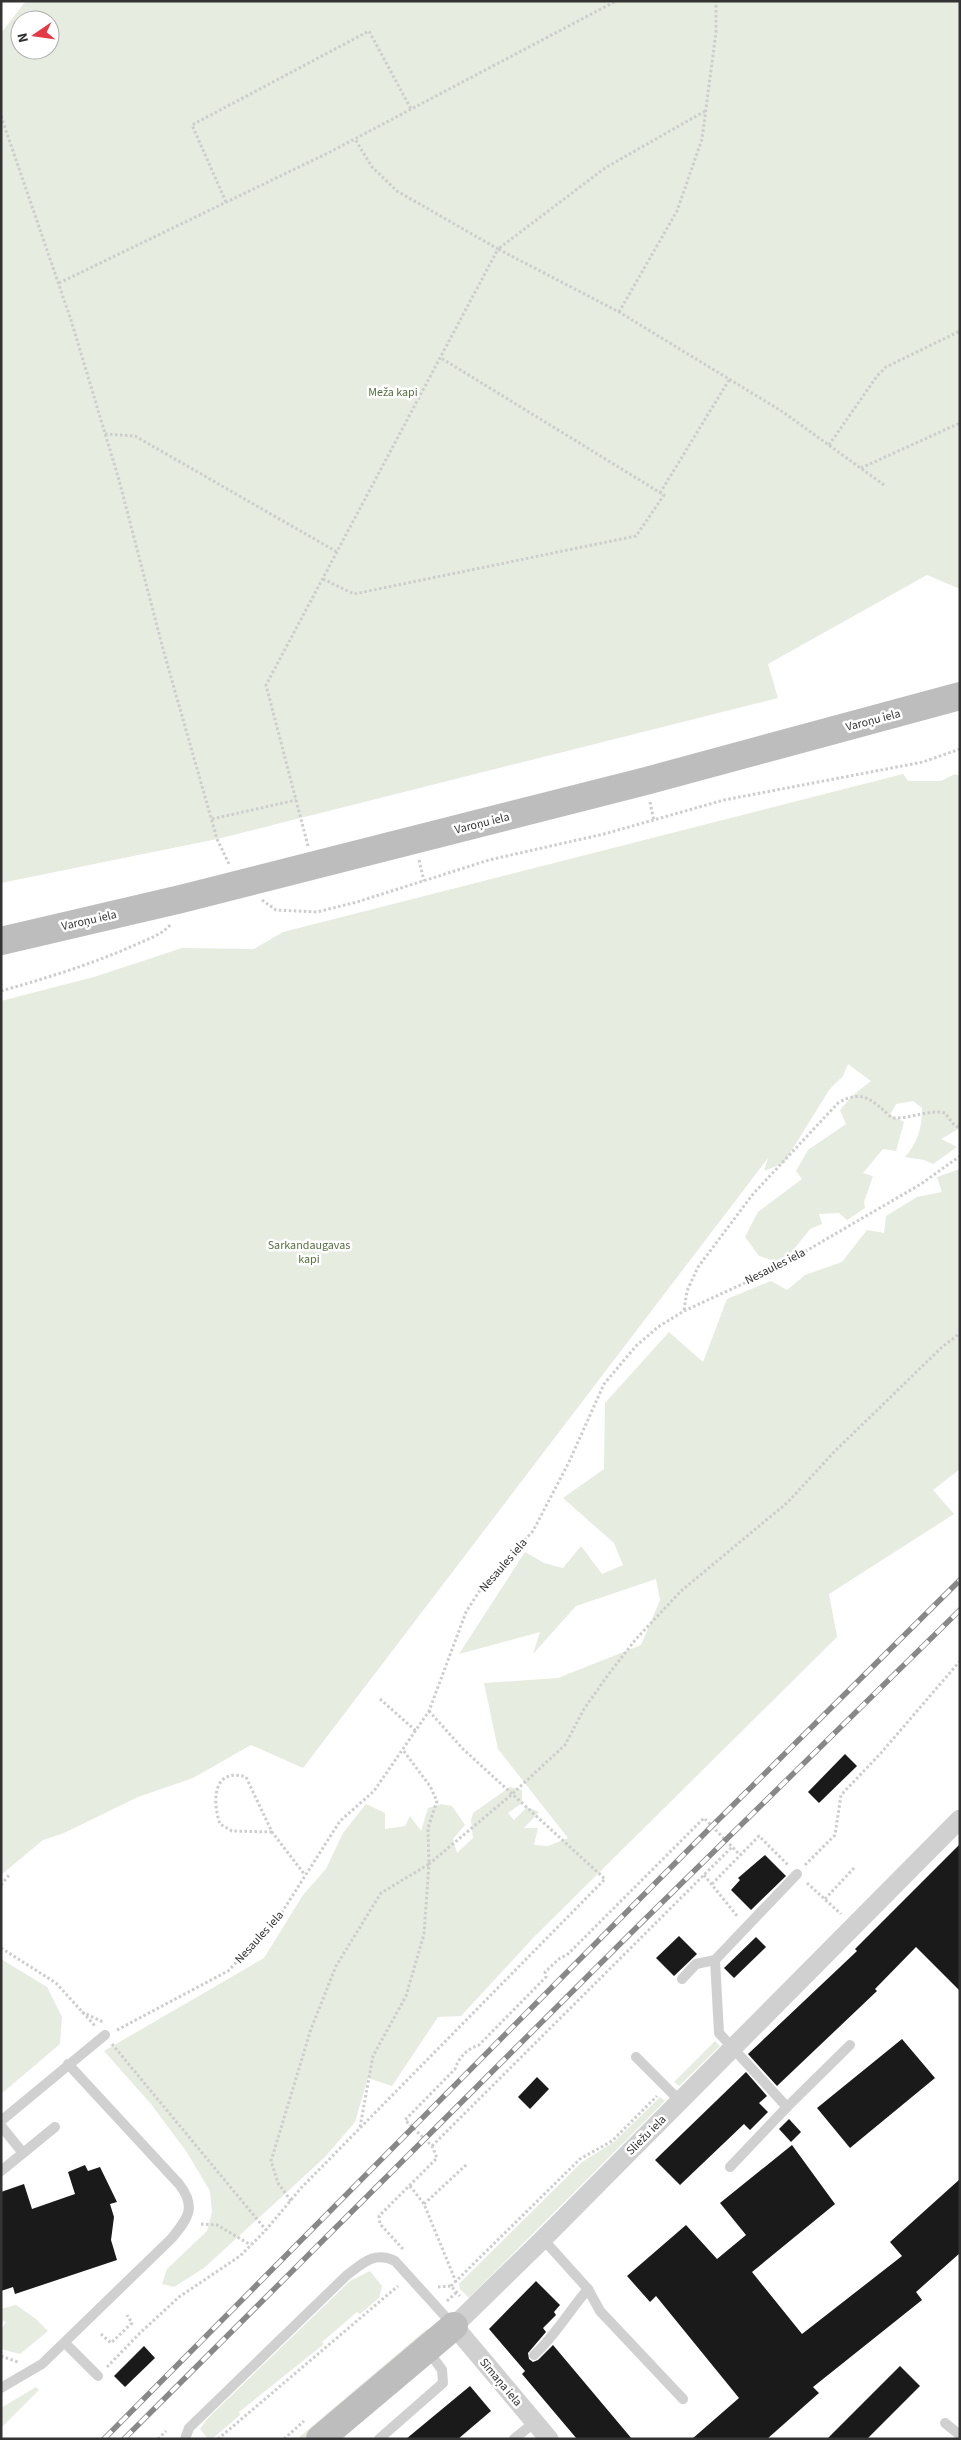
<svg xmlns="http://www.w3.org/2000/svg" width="961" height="2440" viewBox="0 0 961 2440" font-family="'Source Sans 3',sans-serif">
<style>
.green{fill:#e6ecdf;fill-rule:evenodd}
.building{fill:#1a1a1a}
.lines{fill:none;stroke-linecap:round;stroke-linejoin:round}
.path{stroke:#cdcdcd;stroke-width:3;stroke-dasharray:2.5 2.5;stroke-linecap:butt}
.lane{stroke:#d0d0d0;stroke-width:10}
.street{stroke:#d0d0d0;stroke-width:19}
.secondary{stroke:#bdbdbd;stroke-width:28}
.rail-casing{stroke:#888;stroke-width:5.5}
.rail{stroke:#fff;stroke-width:4;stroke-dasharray:11;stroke-linecap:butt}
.labels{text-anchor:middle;stroke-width:5;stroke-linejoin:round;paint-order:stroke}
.park-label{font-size:12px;fill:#56703f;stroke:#fff}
.street-label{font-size:12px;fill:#333;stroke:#fff}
</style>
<rect width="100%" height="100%" fill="#fff"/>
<!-- green -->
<g class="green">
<path d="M 26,1 L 960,1 L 960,589 L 927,575 L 768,664 L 778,698 L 217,839 L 1,883 L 1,33 ZM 20,20 L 50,20 L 50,50 L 20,50 Z"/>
<path d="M 903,774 L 908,781 L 941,781 L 955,774 L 960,776 L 960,1128 L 941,1139 L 957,1147 L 933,1164 L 924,1160 L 905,1157 C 918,1142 922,1128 922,1108 L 913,1101 L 896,1104 L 890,1115 L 904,1122 L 896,1151 L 883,1149 L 863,1173 L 873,1176 L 864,1202 L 865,1208 L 847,1220 L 839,1213 L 819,1214 L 822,1224 L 810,1229 L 790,1254 L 775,1261 L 759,1256 L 745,1237 L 758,1212 L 802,1179 L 796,1171 L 808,1150 L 846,1124 L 840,1110 L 852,1096 L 871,1081 L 848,1064 L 843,1076 L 829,1090 L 784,1163 L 764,1171 L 768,1158 L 303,1768 L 251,1745 L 193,1778 L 138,1797 L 64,1833 L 43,1840 L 1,1875 L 1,1001 L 94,977 L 182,948 L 254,949 L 283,932 Z"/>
<path d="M 960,1169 L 960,1469 L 933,1490 L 954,1514 L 829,1594 L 837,1637 L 534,1937 L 461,2016 L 438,2017 L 392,2086 L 368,2078 L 355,2122 L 325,2157 L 204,2268 L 174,2287 L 162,2284 L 167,2269 L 207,2231 L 212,2212 L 210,2191 L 186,2151 L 151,2104 L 104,2051 L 264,1958 L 303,1895 L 326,1869 L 343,1833 L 366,1804 L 385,1813 L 385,1829 L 405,1826 L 410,1816 L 421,1831 L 428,1808 L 441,1804 L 452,1806 L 465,1825 L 453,1839 L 457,1853 L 473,1838 L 471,1820 L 473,1813 L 510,1787 L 522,1790 L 522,1803 L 508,1813 L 514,1820 L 527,1807 L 539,1812 L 524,1828 L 538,1828 L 534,1845 L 548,1846 L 568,1838 L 498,1749 L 484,1683 L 558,1678 L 641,1645 L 660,1600 L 656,1579 L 576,1606 L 533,1654 L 540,1632 L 459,1654 L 525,1552 L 544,1563 L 563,1568 L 581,1546 L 602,1574 L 623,1565 L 614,1543 L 563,1498 L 604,1469 L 605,1403 L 669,1332 L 703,1362 L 727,1299 L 771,1281 L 787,1290 L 805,1275 L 842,1262 L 867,1230 L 884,1233 L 886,1216 L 917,1197 L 942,1192 L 937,1177 Z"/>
<path d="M 1,1959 L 47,1987 L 62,2017 L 60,2044 L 1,2094 Z"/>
<path d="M 715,2041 L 720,2046 L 679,2086 L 674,2082 Z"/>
<path d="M 660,2097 L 665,2101 L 469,2298 L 460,2289 L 459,2284 L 475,2268 L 582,2162 L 614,2142 Z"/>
<path d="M 370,2271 L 382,2286 L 379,2298 L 360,2314 L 357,2312 L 322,2342 L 324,2344 L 239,2412 L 240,2415 L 212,2439 L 208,2439 L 200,2429 L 208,2418 L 350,2281 Z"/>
<path d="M 16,2305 L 36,2319 L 48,2331 L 20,2354 L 1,2349 L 1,2330 L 6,2322 L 1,2320 L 1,2309 Z"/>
<path d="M 427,2329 L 432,2334 L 307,2439 L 297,2439 Z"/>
<path d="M 36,2387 L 39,2390 L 1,2428 L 1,2408 Z"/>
</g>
<!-- building -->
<g class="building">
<path d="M 845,1754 L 857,1766 L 819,1803 L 808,1792 Z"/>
<path d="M 960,1844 L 960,1991 L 916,1947 L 875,1989 L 877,1991 L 777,2086 L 748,2054 L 857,1951 L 855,1949 Z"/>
<path d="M 765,1855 L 786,1876 L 751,1910 L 731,1890 L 740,1880 L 738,1878 Z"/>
<path d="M 679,1936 L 697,1954 L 674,1976 L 656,1958 Z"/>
<path d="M 756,1937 L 766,1947 L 734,1978 L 724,1968 Z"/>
<path d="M 902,2039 L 935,2078 L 850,2148 L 817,2108 Z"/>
<path d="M 746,2072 L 767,2096 L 759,2103 L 768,2112 L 750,2130 L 744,2124 L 680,2185 L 655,2160 Z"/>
<path d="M 537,2077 L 549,2089 L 530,2109 L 518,2097 Z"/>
<path d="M 789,2119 L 801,2132 L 791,2142 L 779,2129 Z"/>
<path d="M 792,2145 L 835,2204 L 752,2272 L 802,2334 L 902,2256 L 890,2242 L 960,2179 L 960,2253 L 916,2292 L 922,2300 L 813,2387 L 819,2393 L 767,2439 L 692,2439 L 739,2398 L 656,2296 L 650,2302 L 627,2276 L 686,2225 L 717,2259 L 746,2235 L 720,2203 Z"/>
<path d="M 85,2165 L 88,2171 L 100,2167 L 117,2202 L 110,2204 L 114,2217 L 111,2240 L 117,2260 L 15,2294 L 13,2287 L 1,2291 L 1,2192 L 24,2184 L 32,2209 L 75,2194 L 68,2172 Z"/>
<path d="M 536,2281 L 560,2305 L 554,2312 L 556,2315 L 543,2328 L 546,2332 L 528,2353 L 529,2359 L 533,2362 L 538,2360 L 553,2345 L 632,2439 L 577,2439 L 522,2374 L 525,2371 L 489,2329 Z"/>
<path d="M 144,2346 L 155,2358 L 125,2387 L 114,2376 Z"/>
<path d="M 900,2366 L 920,2386 L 867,2439 L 827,2439 Z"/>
<path d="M 470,2386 L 491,2411 L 458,2439 L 406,2439 Z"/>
</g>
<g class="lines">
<!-- path -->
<g class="path">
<path d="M 705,111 L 605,168 L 498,249 L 619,312 L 783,412 L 884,485"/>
<path d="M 1,116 L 71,320 L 119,480 L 163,649 L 217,839 L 229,864"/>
<path d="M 226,202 L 192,125 L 369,31 L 411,109"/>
<path d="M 59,283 L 330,152 L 616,1"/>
<path d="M 619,312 L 677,211 L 702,139 L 716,32 L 716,1"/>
<path d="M 105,434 L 135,436 L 337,552"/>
<path d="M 829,445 L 877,376 L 886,367 L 960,331"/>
<path d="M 861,468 L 960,423"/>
<path d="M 660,493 L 729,380"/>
<path d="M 323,579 L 354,594 L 636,536 L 664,495 L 441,358"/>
<path d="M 650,802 L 654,821"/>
<path d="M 212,819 L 296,800"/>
<path d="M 308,846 L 266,685 L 498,249 L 397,191 L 372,167 L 355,139"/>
<path d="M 419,860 L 424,881"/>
<path d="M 262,900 L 276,910 L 317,912 L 357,902 L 489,860 L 604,834 L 724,800 L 923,762 L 960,749"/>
<path d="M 1,991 C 47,978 92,964 135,945 C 148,939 162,935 171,924"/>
<path d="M 684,1310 L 687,1291 L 698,1267 L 753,1194 L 838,1103 C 863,1088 873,1101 892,1118 C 912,1119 928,1109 945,1113 L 954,1125 L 960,1128"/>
<path d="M 380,1699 L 416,1731"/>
<path d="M 272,1832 L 232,1831 L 220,1824 C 212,1801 213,1767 246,1777 L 272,1832 L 305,1875"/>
<path d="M 805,1865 L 835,1835 L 841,1795 L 881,1753 L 960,1661"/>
<path d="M 704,1875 L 738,1917"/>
<path d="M 807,1883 L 841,1914"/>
<path d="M 712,1884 L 759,1836 L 788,1865"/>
<path d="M 1,1885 L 9,1875"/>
<path d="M 825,1899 L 854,1868"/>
<path d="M 1,1948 L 56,1983 L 96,2027"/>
<path d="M 82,2012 L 103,2022"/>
<path d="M 117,2030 L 228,1971 L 277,1920 L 340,1821 L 374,1791 L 429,1711 L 466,1612 L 484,1584 L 533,1531 L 569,1462 L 604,1384 L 636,1346 L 658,1327 L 684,1311 L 775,1269 L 921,1184 L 960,1156"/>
<path d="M 112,2044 L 266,2230"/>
<path d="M 360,2127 L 373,2056 L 406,1996 L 424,1934 L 429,1864 L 511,1795 L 565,1745 L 584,1709 L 608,1675 L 636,1639 L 681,1591 L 788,1502 L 833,1453 L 941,1348 L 960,1333"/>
<path d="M 432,2146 L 732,1847"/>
<path d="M 410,2186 L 424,2204 L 456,2282"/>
<path d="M 291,2201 L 278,2183 L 271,2161 L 311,2029 L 336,1966 L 381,1893 L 429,1864 L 428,1828 L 437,1801 L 430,1786 L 403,1750"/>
<path d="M 424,2204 L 467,2164"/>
<path d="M 201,2224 L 217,2225 L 251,2245"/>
<path d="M 403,2249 L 380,2224 L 379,2216 L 437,2158 L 432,2146 L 405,2120 L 455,2069 C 459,2057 467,2049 479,2045 L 546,1977 L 545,1972 L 560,1958 L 567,1955 L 704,1818 L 740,1855"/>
<path d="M 451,2286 L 580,2159 L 612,2141 L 657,2096"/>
<path d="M 438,2287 L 451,2286 L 460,2296"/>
<path d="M 447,2301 L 457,2292"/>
<path d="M 101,2334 L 111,2343 L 132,2323 L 127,2315"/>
<path d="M 1,2356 L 18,2362"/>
<path d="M 107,2367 L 140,2333 L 179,2297 L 240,2256 L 266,2230 L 301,2188 L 605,1879 L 463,1749 L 429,1711"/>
<path d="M 158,2439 L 166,2431"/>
<path d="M 218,2439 L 398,2286"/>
<path d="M 284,2439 L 304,2421"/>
</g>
<!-- lane -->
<g class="lane">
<path d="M 715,1960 L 719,2033 L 787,2107 L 850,2045"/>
<path d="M 682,1979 L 696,1964 L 715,1960 L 797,1874"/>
<path d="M 636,2057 L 680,2101"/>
<path d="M 1,2121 L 105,2035"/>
<path d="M 1,2126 L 23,2153"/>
<path d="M 730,2167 L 787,2107"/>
<path d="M 1,2171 L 55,2127"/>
<path d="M 543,2239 L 588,2289 L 600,2311 L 683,2399"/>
<path d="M 65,2343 L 98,2376"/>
<path d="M 534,2355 C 555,2336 569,2311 588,2289"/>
<path d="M 1,2388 L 42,2364 L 172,2238 C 188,2218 197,2207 179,2184 L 68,2064"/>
<path d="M 945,2423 L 960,2435"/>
<path d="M 185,2439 L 189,2428 L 347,2275 C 363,2263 374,2251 395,2261 L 453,2325"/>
<path d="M 379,2439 L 443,2383 L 442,2370 L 427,2349"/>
<path d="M 514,2439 L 535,2422"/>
</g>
<!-- street -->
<path class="street" d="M 549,2439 L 454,2326 L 543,2239 L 960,1819"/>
<!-- secondary -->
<g class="secondary">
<path d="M 1,941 L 181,899 L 646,781 L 960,696"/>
<path d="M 320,2439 L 454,2326"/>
</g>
<defs>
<g id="rail">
<path d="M 104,2439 L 712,1826 L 960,1580"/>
<path d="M 124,2439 L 637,1927 L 960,1610"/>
</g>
</defs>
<!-- rail casing -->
<use href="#rail" class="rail-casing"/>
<!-- rail -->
<use href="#rail" class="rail"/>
</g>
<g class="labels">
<!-- park labels -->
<g class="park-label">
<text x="393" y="396">Meža kapi</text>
<text x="309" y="1249">Sarkandaugavas<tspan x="309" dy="14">kapi</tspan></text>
</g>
<!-- street labels -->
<g class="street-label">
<text transform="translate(873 720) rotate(-15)" y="4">Varoņu iela</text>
<text transform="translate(482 823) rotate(-14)" y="4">Varoņu iela</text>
<text transform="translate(89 920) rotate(-13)" y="4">Varoņu iela</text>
<text transform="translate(775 1266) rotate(-27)" y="4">Nesaules iela</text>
<text transform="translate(503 1565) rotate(-49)" y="4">Nesaules iela</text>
<text transform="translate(259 1937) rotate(-48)" y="4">Nesaules iela</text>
<text transform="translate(646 2135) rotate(-45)" y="4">Sliežu iela</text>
<text transform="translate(501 2382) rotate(50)" y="4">Sīmaņa iela</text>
</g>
</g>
<!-- border -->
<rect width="961" height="2440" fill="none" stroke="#333333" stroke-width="5"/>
<!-- north arrow -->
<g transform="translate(35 35) rotate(257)"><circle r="24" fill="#ffffff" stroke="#adadad"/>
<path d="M0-4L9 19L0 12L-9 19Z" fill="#e63946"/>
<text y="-8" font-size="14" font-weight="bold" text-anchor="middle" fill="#333333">N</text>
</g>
</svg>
